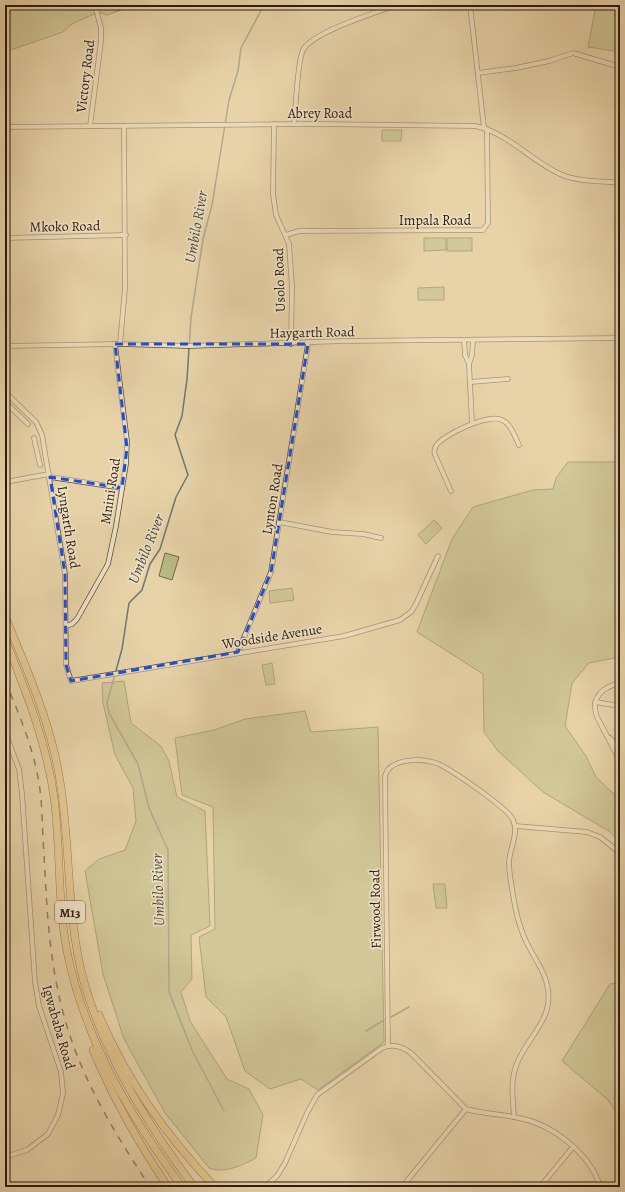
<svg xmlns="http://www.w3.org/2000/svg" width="625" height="1192" viewBox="0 0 625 1192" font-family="Alegreya,serif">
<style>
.green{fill:#b9bb86;stroke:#716b4a}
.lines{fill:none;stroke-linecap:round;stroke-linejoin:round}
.stream{stroke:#6c7870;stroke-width:1.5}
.minor-casing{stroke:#594936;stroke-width:5.5}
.motorway-casing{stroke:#291b0f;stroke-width:8}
.minor{stroke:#f0e2c7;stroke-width:4}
.motorway{stroke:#e4ba74;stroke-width:7}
.rail{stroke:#291b0f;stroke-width:1.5;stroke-dasharray:7 7;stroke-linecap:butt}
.marked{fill:none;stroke:#1d4ed8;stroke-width:3;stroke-dasharray:8 5;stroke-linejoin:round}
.labels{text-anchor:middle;stroke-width:3;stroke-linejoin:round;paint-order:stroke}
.shield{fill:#f0e2c7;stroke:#655746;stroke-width:1}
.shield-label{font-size:13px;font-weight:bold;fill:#291b0f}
.street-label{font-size:14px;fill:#291b0f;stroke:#f0e2c7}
.water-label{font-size:15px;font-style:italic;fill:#4b4a40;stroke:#f0e2c7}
</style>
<rect width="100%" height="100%" fill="#e8d3a9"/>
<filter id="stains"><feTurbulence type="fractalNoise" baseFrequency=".005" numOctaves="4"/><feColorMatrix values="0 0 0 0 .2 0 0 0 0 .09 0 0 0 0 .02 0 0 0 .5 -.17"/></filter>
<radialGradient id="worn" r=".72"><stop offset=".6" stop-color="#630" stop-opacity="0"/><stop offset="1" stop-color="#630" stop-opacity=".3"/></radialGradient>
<!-- green -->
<g class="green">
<path d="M 5,5 L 135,5 L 107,15 L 102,13 L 92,15 L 72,24 L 63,32 L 5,52 Z"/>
<path d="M 596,5 L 620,5 L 620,52 L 588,47 Z"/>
<path d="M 382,130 L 402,130 L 401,141 L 382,141 Z"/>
<path d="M 424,238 L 446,238 L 446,250 L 424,251 Z"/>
<rect x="447" y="238" width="25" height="13"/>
<path d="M 444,287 L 444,300 L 418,300 L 418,288 Z"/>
<path d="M 568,462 L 620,462 L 620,657 L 589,663 L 572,683 L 565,726 L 586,756 L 596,777 L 620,800 L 620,839 L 618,840 L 610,832 L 543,792 L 498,751 L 484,732 L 483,674 L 417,632 L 452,539 L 473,507 L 533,490 L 553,489 L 556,478 Z"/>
<path d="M 434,520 L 442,528 L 426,544 L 418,535 Z"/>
<path d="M 165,553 L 179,557 L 172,580 L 159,576 Z"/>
<path d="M 292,588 L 294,600 L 270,603 L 269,591 Z"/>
<path d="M 272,663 L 275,684 L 266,685 L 262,665 Z"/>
<path d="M 124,681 L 131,723 L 161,746 L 169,761 L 177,797 L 205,811 L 210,926 L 191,935 L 192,979 L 181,992 L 190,1021 L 227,1079 L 249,1089 L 263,1115 L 256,1158 C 243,1165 224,1174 209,1168 L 165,1113 L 124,1039 L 103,974 L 85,871 L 99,859 L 125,850 L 136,821 L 133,788 L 115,755 L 103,703 L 102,683 Z"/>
<path d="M 305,711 L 311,732 L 378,727 L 384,1042 L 318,1090 L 301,1079 L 270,1089 L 245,1071 L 226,1017 L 206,997 L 199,937 L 215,929 L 213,807 L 182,795 L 175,738 L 214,730 L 245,719 Z"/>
<path d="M 433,884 L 445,884 L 447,908 L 436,908 Z"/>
<path d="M 620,983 L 620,1118 L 608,1100 L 562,1061 L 610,984 Z"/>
</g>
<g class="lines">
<!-- stream -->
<g class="stream">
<path d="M 391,1017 L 409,1007"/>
<path d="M 366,1031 L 384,1020"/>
<path d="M 224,1111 L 192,1050 L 169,992 L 168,850 L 149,808 L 138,764 L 109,713 L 107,703 L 122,649 L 129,603 L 142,590 L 150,564 L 160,549 L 176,497 L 188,475 L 175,435 L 182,416 L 187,379 L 191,318 L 203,239 L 212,205 L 229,100 L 238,71 L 241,48 L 264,5"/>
</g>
<defs>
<g id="minor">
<path d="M 470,5 L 484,128"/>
<path d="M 478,73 L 516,68 L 549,61 L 573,53 L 620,67"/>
<path d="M 274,124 L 273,194 L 276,215 L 289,244 L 292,287 L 291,344"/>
<path d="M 294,124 C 296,107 297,63 303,50 C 312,32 376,13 396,5"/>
<path d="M 90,126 L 101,41 L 101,28 L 95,5"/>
<path d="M 5,127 L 314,124 L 475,126 C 507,132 531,161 560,174 C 577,182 601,181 620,183"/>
<path d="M 286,235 L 299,231 L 483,230 L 488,223 L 487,129"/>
<path d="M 5,238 L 126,235"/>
<path d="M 464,340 L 465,355 L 469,364 L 472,423"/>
<path d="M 120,344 L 125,288 L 124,126"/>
<path d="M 5,346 L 120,344 L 189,346 L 344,341 L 620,338"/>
<path d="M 469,364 L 472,355 L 473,340"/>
<path d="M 470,382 L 508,379"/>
<path d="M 5,392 L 36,422 L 42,435 L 65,574 L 66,665 L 71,681 L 344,636 L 400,620 L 411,612 L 415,606 L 438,556"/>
<path d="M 5,402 L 28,424"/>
<path d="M 34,438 L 40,465"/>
<path d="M 50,477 L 122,488"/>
<path d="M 5,482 L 49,474"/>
<path d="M 451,491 L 435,455 C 434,452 434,449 436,446 C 442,435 489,413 502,420 C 511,424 515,437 519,445"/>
<path d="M 279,522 L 332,532 L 363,534 L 381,538"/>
<path d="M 66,626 L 72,624 L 77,619 L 108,564 L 116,526 L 126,464 L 127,441 L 115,344"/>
<path d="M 238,652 L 271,572 L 308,344"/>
<path d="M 620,683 C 603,687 590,697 597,717 L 620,761"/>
<path d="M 595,702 L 620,706"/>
<path d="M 5,732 L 19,769 L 22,794 L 35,982 L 39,1006 L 61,1072 L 63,1093 L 58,1115 L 48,1134 L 27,1150 L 5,1157"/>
<path d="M 610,738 L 620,750"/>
<path d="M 515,826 L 587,832 L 600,837 L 620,853"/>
<path d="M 388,1046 L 385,776 C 390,758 421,758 436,763 C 449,768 508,808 513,820 C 519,833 510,848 509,861 C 509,868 510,876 511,882 C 514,902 517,922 526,941 C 533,957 546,972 548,990 C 553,1021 525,1039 516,1066 C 510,1083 513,1100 514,1117"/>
<path d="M 265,1187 L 277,1176 L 285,1163 L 307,1113 L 317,1095 L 382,1048 C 393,1043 402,1046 411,1053 L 466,1109 C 484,1114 501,1114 519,1118 C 552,1124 591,1154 600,1187"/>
<path d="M 402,1187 L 466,1109"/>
<path d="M 540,1187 L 573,1147"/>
</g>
<g id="motorway">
<path d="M 5,616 C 27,670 51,723 60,781 C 71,849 66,916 84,982 C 106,1059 147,1123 194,1187"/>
<path d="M 5,639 C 26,691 46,741 54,797 C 61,850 57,904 68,956 C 87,1045 130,1115 182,1187"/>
<path d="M 99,1015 C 126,1079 167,1137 215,1187"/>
<path d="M 93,1050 C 113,1098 139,1144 168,1187"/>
</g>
</defs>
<!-- minor casing -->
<use href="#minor" class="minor-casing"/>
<!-- motorway casing -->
<use href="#motorway" class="motorway-casing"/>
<!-- minor -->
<use href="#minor" class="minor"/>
<!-- motorway -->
<use href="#motorway" class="motorway"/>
<!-- rail -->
<path class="rail" d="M 5,680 C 18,712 32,744 38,778 C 42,797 42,818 43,838 C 46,887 47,937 57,986 C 72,1064 107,1121 150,1187"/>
</g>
<!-- marked area -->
<path d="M0 0H625V1192H0ZM 115,344 L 308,344 L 271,572 L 238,652 L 71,681 L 66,665 L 65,574 L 50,477 L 122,488 L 127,448 Z" fill="#e8d3a9" fill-opacity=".55" fill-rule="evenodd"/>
<path class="marked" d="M 115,344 L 308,344 L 271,572 L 238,652 L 71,681 L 66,665 L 65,574 L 50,477 L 122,488 L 127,448 Z"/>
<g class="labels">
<!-- shield labels -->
<rect class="shield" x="55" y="901" width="30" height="22" rx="3"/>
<g class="shield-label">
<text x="70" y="917">M13</text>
</g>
<!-- street labels -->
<g class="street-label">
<text transform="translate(85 76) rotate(-83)" y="5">Victory Road</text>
<text x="320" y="118">Abrey Road</text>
<text x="435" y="225">Impala Road</text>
<text transform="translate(65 226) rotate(-1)" y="5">Mkoko Road</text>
<text transform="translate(279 280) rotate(-92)" y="5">Usolo Road</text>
<text transform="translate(312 332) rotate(-1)" y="5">Haygarth Road</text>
<text transform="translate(110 491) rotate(-81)" y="5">Mnini Road</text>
<text transform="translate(272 499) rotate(-81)" y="5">Lynton Road</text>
<text transform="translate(69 527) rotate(81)" y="5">Lyngarth Road</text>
<text transform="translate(272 636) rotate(-9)" y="5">Woodside Avenue</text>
<text transform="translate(375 909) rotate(-91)" y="5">Firwood Road</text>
<text transform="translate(59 1027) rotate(74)" y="5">Igwababa Road</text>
</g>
<!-- water labels -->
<g class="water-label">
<text transform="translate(196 227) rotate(-80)" y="5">Umbilo River</text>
<text transform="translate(146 549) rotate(-68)" y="5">Umbilo River</text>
<text transform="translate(158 890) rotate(-92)" y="5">Umbilo River</text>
</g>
</g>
<!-- margin -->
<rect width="625" height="1192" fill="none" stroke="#e8d3a9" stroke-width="20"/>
<rect x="6" y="6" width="613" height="1180" fill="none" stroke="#291b0f" stroke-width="2"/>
<rect x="10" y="10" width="605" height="1172" fill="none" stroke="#291b0f"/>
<rect width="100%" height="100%" filter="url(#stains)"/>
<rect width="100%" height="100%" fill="url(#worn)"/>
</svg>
